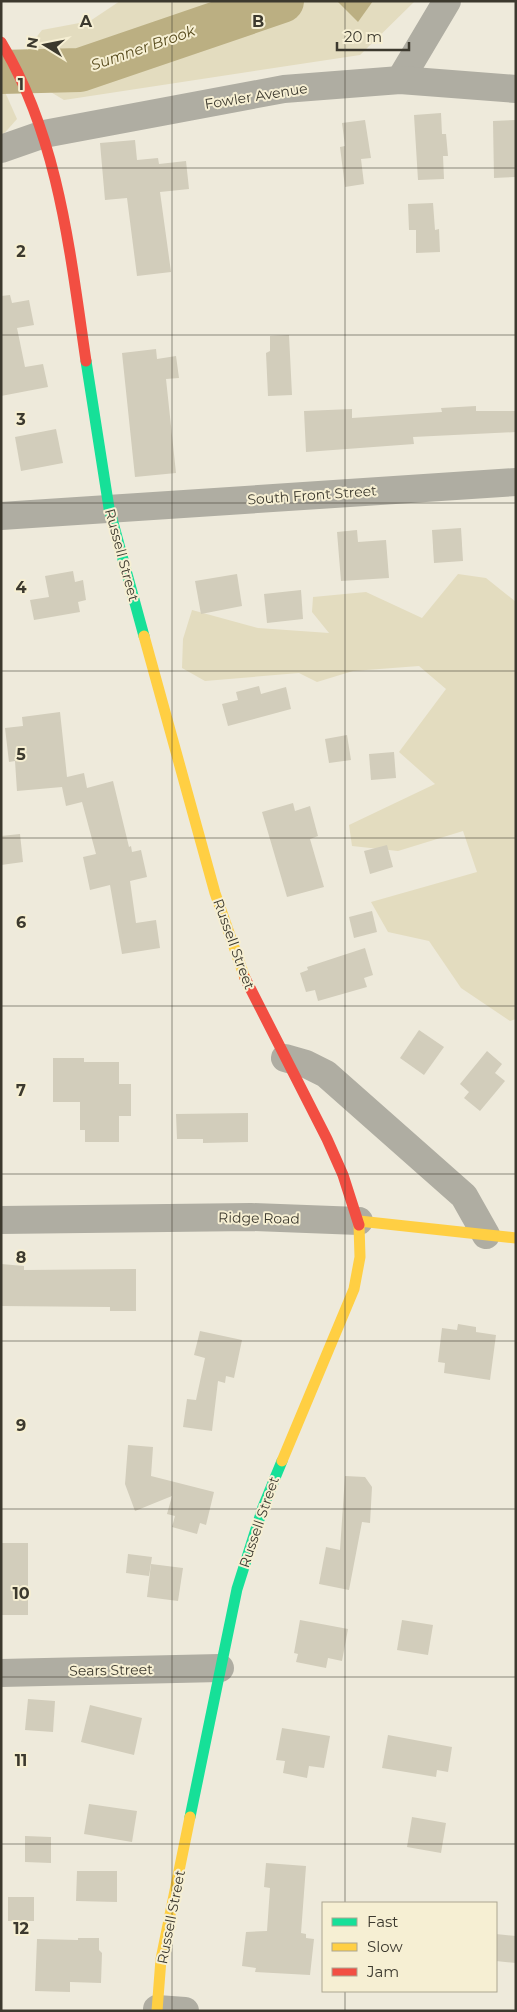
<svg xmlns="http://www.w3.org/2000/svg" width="517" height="2012" viewBox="0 0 517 2012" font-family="Montserrat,sans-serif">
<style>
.green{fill:#e3dcbf}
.water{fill:#bbaf82}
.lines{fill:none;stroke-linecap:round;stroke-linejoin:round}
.river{stroke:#bbaf82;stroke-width:44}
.building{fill:#d2cdbb}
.street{stroke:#afada2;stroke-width:28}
.fast{stroke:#16e098;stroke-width:11}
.slow{stroke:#ffcf43;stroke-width:11}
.jam{stroke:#f24e42;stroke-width:11}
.grid{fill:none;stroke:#3c392e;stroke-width:1;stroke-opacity:0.55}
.labels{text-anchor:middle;stroke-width:4;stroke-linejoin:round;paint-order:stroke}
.street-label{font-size:14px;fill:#3c392e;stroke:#f6efd3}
.water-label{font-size:15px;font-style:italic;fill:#574b1d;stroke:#f6efd3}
.grid-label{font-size:16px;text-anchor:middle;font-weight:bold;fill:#3c392e;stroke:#f6efd3;stroke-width:4;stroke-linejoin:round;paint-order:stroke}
</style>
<rect width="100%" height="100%" fill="#eeeadb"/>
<!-- green -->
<g class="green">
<path d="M 120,1 L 415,1 L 360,55 L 64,100 L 49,91 L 24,53 L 42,30 L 90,21 Z"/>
<path d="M 1,83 L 17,119 L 1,137 Z"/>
<path d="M 458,574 L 486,578 L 516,602 L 516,1019 L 510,1021 L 461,988 L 429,941 L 388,932 L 371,902 L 477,872 L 463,831 L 398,851 L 352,846 L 349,825 L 435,784 L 399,752 L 446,689 L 419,666 L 353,671 L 317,682 L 299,673 L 205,681 L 182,668 L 183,639 L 192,610 L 258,628 L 329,633 L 312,612 L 313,597 L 366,592 L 422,618 Z"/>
</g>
<!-- water -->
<path class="water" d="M 337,1 L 373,1 L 358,22 Z"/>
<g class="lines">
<!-- river -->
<path class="river" d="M 1,72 L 80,70 L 282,1"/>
</g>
<!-- building -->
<g class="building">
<path d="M 441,113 L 442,134 L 446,134 L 448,156 L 443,156 L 444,179 L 418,180 L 414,115 Z"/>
<path d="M 365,120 L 371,158 L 361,159 L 364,184 L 345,187 L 340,147 L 345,146 L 342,123 Z"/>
<path d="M 516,120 L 516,177 L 494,178 L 493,121 Z"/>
<path d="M 135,140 L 137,160 L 158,158 L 159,164 L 186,161 L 189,189 L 160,192 L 171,272 L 137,276 L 127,198 L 105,200 L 100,143 Z"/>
<path d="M 433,203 L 435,230 L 439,229 L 440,252 L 416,253 L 416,230 L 409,230 L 408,204 Z"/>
<path d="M 10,295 L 12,303 L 29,300 L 34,325 L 17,328 L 25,367 L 43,364 L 48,387 L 1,396 L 1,296 Z"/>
<path d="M 289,335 L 292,395 L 268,396 L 266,353 L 270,351 L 270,336 Z"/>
<path d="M 156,349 L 157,359 L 176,356 L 179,378 L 166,379 L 176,473 L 135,477 L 122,353 Z"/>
<path d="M 476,406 L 476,411 L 516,411 L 516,432 L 413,437 L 414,444 L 306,452 L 304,411 L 352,409 L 352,418 L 442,412 L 441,408 Z"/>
<path d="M 56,429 L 63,463 L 21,471 L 15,437 Z"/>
<path d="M 461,528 L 463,561 L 434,563 L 432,530 Z"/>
<path d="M 357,530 L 358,542 L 386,540 L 389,578 L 341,581 L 337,532 Z"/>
<path d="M 73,571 L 75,582 L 83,580 L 86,600 L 78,602 L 80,612 L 34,620 L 30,600 L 49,597 L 45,576 Z"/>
<path d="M 237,574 L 242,606 L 201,614 L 195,581 Z"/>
<path d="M 301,590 L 303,619 L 267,623 L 264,594 Z"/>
<path d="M 259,686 L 261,694 L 286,687 L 291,709 L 228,726 L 222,704 L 238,700 L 236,692 Z"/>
<path d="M 60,712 L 67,777 L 84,773 L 87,788 L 113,781 L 129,847 L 131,846 L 132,852 L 141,850 L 147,877 L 130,881 L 136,923 L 156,920 L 160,948 L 122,954 L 110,885 L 90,890 L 83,857 L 96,854 L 82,802 L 66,806 L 62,787 L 17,791 L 15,761 L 9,762 L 5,728 L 23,726 L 22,717 Z"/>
<path d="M 347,735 L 351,760 L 329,763 L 325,739 Z"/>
<path d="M 394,752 L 396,778 L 371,780 L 369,754 Z"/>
<path d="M 293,803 L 295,811 L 310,806 L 318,836 L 310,839 L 324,887 L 287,897 L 262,812 Z"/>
<path d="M 20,834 L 23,862 L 1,865 L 1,836 Z"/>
<path d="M 387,845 L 393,867 L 370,874 L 364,851 Z"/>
<path d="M 372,911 L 377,932 L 354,938 L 349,917 Z"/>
<path d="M 365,948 L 373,975 L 364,978 L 367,987 L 318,1001 L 315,990 L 306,992 L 300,973 L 308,970 L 307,967 Z"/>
<path d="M 419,1030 L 444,1047 L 424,1075 L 400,1058 Z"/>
<path d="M 487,1051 L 502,1064 L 495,1073 L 505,1081 L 480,1111 L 464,1098 L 469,1092 L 460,1084 Z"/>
<path d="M 53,1058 L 84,1058 L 84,1062 L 119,1062 L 119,1084 L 131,1084 L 131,1116 L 119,1116 L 119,1142 L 85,1142 L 85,1130 L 80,1130 L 80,1102 L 53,1102 Z"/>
<path d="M 248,1113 L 248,1142 L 203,1143 L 203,1139 L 177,1139 L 176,1114 Z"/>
<path d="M 1,1264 L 24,1266 L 24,1270 L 136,1269 L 136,1311 L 110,1311 L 110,1307 L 1,1306 Z"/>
<path d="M 458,1324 L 476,1327 L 476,1332 L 496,1335 L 490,1380 L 444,1373 L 445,1363 L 438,1362 L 442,1328 L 457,1330 Z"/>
<path d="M 200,1331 L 242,1340 L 234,1378 L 226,1376 L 225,1383 L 218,1381 L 212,1431 L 183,1427 L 187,1399 L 196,1400 L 205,1358 L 194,1355 Z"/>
<path d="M 128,1445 L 153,1447 L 151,1476 L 214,1492 L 206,1525 L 200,1523 L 197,1534 L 172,1527 L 175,1516 L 167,1514 L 172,1496 L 135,1511 L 125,1484 Z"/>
<path d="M 345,1476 L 365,1477 L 372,1487 L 370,1523 L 362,1522 L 349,1590 L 319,1584 L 326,1547 L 340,1550 Z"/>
<rect x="1" y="1543" width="27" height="72"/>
<path d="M 128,1554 L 152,1557 L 149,1576 L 126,1573 Z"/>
<path d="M 151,1564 L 183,1568 L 178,1601 L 147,1597 Z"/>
<path d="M 300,1620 L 348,1629 L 342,1661 L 328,1658 L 326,1668 L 296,1662 L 298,1654 L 294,1653 Z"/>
<path d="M 402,1620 L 433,1625 L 428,1655 L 397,1650 Z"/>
<path d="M 28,1699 L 55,1701 L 53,1732 L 25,1730 Z"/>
<path d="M 90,1705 L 142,1718 L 134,1755 L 81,1742 Z"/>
<path d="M 282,1728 L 330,1736 L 324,1768 L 309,1766 L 307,1778 L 283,1773 L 285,1761 L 276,1760 Z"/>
<path d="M 388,1735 L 452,1747 L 448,1772 L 437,1770 L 436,1777 L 382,1768 Z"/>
<path d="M 89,1804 L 137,1811 L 132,1842 L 84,1834 Z"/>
<path d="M 412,1817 L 446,1823 L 441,1853 L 407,1847 Z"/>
<path d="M 25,1836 L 51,1837 L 51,1863 L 25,1862 Z"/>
<path d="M 266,1863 L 306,1866 L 301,1933 L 306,1934 L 306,1938 L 314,1939 L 310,1975 L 255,1972 L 256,1968 L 242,1966 L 246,1932 L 267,1931 L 270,1888 L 264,1887 Z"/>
<path d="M 77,1871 L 117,1871 L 117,1902 L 76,1901 Z"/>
<rect x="8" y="1897" width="26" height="24"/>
<path d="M 496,1934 L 516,1936 L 516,1963 L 496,1961 Z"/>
<path d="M 78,1938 L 99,1938 L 99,1950 L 102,1953 L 101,1983 L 70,1982 L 70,1992 L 35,1991 L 37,1939 L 78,1940 Z"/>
</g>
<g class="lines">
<!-- street -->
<g class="street">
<path d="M 400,80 L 447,1"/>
<path d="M 1,149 L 44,134 L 284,89 L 400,80 L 516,89"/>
<path d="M 1,516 L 516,482"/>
<path d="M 285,1058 L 306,1064 L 326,1074 L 464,1196 L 486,1235"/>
<path d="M 1,1220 L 251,1217 L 359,1221"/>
<path d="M 1,1673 L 220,1668"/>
<path d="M 157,2009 L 185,2011"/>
</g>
<!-- fast -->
<g class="fast">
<path d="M 86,361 L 109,508 L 144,636"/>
<path d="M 190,1817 L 237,1589 L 263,1507 L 282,1461"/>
</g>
<!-- slow -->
<g class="slow">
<path d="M 144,636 L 215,893 L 245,978"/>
<path d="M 359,1221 L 516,1238"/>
<path d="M 282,1461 L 354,1289 L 360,1257 L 359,1225"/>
<path d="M 157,2011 L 161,1959 L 190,1817"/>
</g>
<!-- jam -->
<g class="jam">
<path d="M 1,42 C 59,138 70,253 86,361"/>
<path d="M 245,978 L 327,1139 L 343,1175 L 359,1225"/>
</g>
</g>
<!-- grid -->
<path class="grid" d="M 172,1 L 172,2011M 345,1 L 345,1903M 1,168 L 516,168M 1,335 L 516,335M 1,503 L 516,503M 1,671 L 516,671M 1,838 L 516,838M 1,1006 L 516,1006M 1,1174 L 516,1174M 1,1341 L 516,1341M 1,1509 L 516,1509M 1,1677 L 516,1677M 1,1844 L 516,1844M 345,1991 L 345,2011"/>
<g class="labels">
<!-- street labels -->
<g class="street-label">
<text transform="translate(256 96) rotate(-9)" y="5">Fowler Avenue</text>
<text transform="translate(312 495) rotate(-4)" y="5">South Front Street</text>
<text transform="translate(122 555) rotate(75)" y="5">Russell Street</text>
<text transform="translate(234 944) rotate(70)" y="5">Russell Street</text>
<text transform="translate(259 1218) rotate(1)" y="5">Ridge Road</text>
<text transform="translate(259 1522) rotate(-71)" y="5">Russell Street</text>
<text transform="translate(111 1670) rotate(-1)" y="5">Sears Street</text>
<text transform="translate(171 1917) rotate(-79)" y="5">Russell Street</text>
</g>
<!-- water labels -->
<g class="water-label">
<text transform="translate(143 48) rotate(-19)" y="5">Sumner Brook</text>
</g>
</g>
<g class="grid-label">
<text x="86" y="27">A</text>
<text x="258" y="27">B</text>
<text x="21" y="90">1</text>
<text x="21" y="257">2</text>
<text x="21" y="425">3</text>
<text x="21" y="593">4</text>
<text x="21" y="760">5</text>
<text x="21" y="928">6</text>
<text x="21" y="1096">7</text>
<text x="21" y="1263">8</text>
<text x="21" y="1431">9</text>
<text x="21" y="1599">10</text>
<text x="21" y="1766">11</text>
<text x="21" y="1934">12</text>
</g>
<!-- border -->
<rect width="517" height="2012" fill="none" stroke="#3c392e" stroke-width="5"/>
<!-- legend -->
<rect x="322" y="1902" width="175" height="90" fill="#f6efd3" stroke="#aca691"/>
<rect x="332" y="1918" width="25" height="8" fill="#16e098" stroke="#aca691"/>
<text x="367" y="1927" font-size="15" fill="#3c392e">Fast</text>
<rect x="332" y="1943" width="25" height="8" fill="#ffcf43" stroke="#aca691"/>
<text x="367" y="1952" font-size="15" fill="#3c392e">Slow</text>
<rect x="332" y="1968" width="25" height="8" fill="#f24e42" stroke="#aca691"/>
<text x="367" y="1977" font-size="15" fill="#3c392e">Jam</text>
<!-- north arrow -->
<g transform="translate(45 45) rotate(280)" stroke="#f6efd3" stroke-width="4" paint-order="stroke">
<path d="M0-4L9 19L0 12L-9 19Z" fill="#3c392e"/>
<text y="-8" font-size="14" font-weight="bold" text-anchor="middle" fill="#3c392e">N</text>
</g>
<!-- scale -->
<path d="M337 42v8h72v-8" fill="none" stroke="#3c392e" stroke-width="2.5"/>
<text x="344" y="42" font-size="15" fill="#3c392e" stroke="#f6efd3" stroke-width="4" paint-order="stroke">20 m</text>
</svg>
